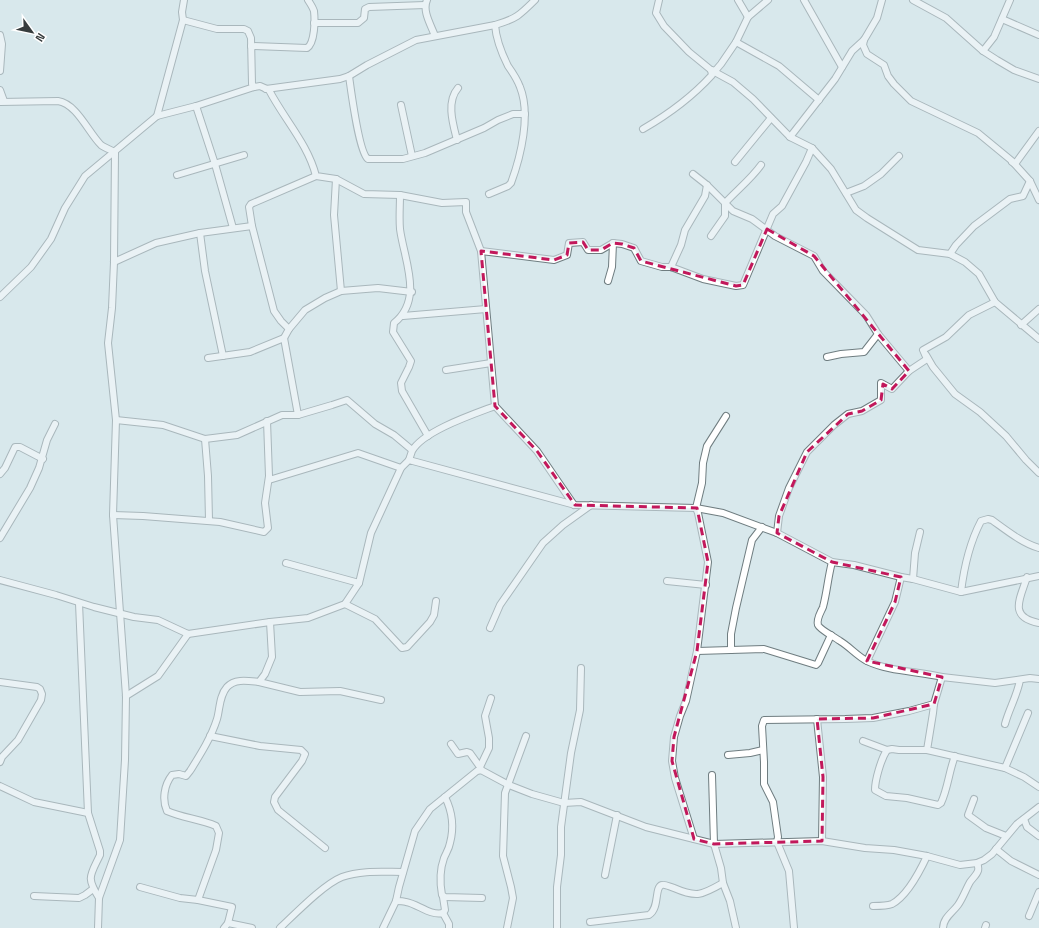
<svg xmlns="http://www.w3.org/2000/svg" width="1039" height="928" viewBox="0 0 1039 928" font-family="'Space Grotesk',sans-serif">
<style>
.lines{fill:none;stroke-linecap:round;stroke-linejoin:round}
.minor-casing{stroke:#6f7d80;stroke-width:8}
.minor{stroke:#fff;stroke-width:6}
.marked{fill:none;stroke:#c2185b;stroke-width:3;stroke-dasharray:8 5;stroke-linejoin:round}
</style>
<rect width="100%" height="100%" fill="#d8e8ec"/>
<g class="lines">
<defs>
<g id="minor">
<path d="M 427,0 C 422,11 431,25 435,36"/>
<path d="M 659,0 L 656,13 L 664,26 L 689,52 L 711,70 L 733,82 L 753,99 L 790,137 L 812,148 L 831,169 L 856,210 L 867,218 L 918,250 L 950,254 L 965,262 L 979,274 L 995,302 L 1039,339"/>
<path d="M 738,0 L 748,17"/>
<path d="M 804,0 L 842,67"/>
<path d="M 913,0 L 946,18 L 983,51 L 997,60 L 1014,70 L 1039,79"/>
<path d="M 1002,19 L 1039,35"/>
<path d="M 183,20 L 217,29 L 244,29 L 248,31 L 251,38 L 252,84 L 254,87"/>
<path d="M 314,23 L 358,23 L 364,18 L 365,9 L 369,7 L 425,5"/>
<path d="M 0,35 L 2,44 L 0,71"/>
<path d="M 864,40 L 863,45 L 867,54 L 884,65 L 888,76 L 894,84 L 911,101 L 978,133 L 1012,161 L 1030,181 L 1039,200"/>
<path d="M 736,42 L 779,66 L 819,100"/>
<path d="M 251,46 L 307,48 C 315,43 315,20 314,11 C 313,8 310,3 308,0"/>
<path d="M 983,51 L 994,37 L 1010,0"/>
<path d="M 349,76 C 351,90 359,153 368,159 L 403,159 L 425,153 L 484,128 L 498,120 L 513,114 L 525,114"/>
<path d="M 266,89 L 340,79 L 349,76 L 367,65 L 416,40 L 495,25"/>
<path d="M 0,90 L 4,101"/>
<path d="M 0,102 L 58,101 C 77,104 88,132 101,145 C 105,148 111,150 115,152 L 114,262 L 112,308 L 108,343 L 116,420 L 113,515 L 126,696 L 125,760 L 120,840 L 99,898 L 98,928"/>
<path d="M 401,105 L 412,156"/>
<path d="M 196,106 L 215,164 L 233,228"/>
<path d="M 157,116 L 183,20 L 182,12 L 184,0"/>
<path d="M 643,129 C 669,114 692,97 712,75 L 711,70 L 715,71 L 721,64 L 736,42 L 748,17 L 768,0"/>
<path d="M 790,137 L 835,79 L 852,51 L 864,40 L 877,18 L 882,0"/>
<path d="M 457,140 C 453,124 446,102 458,88"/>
<path d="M 735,162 L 771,118"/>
<path d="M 1012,162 L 1015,164 L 1039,131"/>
<path d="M 693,174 L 707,185 L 733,211 L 752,219 L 775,236 L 814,256 L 823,271 L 866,315 L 878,334 L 909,371"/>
<path d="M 177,175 L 244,155"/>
<path d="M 336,179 L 334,215 L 341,291"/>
<path d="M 846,193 L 864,186 L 881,174 L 899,156"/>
<path d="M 489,194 L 508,186 L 511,183 C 521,156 531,114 520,87 C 517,79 513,73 508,66 C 502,54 496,38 495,25 C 516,19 520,15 535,0"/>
<path d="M 400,195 C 400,206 399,218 400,229 C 404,260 424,299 394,323 L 393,332 L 411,361 L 409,367 L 401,383 L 402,391 L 428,436"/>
<path d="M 200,233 L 205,271 L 223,356"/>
<path d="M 711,236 L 725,216 L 725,203 C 737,190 751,179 761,165"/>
<path d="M 481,251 L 554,260 L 567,255 L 569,243 L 583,242 L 588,250 L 601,250 L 613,243 L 622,244 L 634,248 L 641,261 L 662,267 L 671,267 L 703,279 L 736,286 L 743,285 L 773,214 L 782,206 L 806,162 L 812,148"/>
<path d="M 950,254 L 956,245 L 974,226 L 1010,199 L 1023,196 L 1030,181"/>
<path d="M 114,262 L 156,243 L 200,233 L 252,226"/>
<path d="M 671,267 L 681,245 L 685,230 L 705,196 L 707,185"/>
<path d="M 608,281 L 612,267 L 613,243"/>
<path d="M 0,297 L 31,267 L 51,239 L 65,208 L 85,176 L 157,116 L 196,106 L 254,87 L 260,86 L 269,90 C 284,119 308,144 316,176 L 336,179 L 364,194 L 400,195 L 442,203 L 466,202 L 466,212 L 481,251 L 495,406 L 537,451 L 574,505"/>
<path d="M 403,316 L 486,309"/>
<path d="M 1021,325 L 1039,309"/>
<path d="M 289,329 L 281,321 L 274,311 L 252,226 L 249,207 L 251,204 L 316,176"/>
<path d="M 284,338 L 298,415"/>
<path d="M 926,355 L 933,367 L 955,394 L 980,412 L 1006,436 L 1026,460 L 1039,473"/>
<path d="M 827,357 L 841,354 L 864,352 L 878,334"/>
<path d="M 208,358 L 250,352 L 284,338 L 289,329 L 305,310 L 325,298 L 341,291 L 378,288 L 412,292"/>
<path d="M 446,370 L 491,363"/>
<path d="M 116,420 L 163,425 L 205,439 L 237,435 L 282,415 L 298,415 L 332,405 L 347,400 L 375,424 L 394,435 L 412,450"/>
<path d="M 205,439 L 208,476 L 209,520"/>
<path d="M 409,460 C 410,457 411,454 412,451 C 423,431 474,414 495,406"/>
<path d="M 0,474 L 5,468 L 15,447 L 20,447 L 43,459"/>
<path d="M 269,480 L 358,453 L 401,468"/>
<path d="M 113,515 L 143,516 L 220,522 L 264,532 L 268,528 L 265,503 L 269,476 L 267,421"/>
<path d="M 777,533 L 779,516 L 789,488 L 807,452 L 834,425 L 848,414 L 862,411 L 881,400 L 881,383 L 892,389 L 909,371 L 927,359 L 923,350 L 946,337 L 969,315 L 995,302"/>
<path d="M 0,538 L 30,488 L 39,468 L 47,440 L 55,424"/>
<path d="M 832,562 C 828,577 827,592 823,607 C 821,612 816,619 818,625 C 820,630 835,637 840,641 C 850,647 857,656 867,661 C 890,672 918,671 942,677"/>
<path d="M 286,563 L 359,583"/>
<path d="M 1027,577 C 1020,599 1008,617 1039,623"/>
<path d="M 913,579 L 915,553 L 920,532"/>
<path d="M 0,580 L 56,595 L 94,607 L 134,617 L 158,620 L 188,634 L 270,622 L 308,618 L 345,604 L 359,583 L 371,533 L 401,468 L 409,460 L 575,505 L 696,508 L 723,513 L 777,533 L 832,562 L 854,565 L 901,577 L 913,579 L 961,592 L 1039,576"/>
<path d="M 667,581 L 706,585"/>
<path d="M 961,592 C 964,567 969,544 981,521 L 988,519 L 992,520 C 1006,530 1022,543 1039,548"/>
<path d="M 79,603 L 88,813 L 100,851 L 100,855 C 90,876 86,877 99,898"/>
<path d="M 345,604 L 375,619 L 402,648 L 407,647 L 430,622 L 434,615 L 436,601"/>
<path d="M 490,628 L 500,605 L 543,543 L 563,525 L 591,505"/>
<path d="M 731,650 L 731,634 L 736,608 L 752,540 L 762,527"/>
<path d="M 697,651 L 764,649 L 816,665 L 818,663 L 831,635"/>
<path d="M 867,661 L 895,602 L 901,577"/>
<path d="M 1039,679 L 1030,678 L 995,683 L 942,677 L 934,704 L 933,713 L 927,750 L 1005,768 L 1024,777 L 1039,787"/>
<path d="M 0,682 L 37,687 L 40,689 L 42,694 L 41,700 L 18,740 L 2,757 L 0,762"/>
<path d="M 259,682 L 300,692 L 340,691 L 381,700"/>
<path d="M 126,696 L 158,676 L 188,634"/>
<path d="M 817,719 L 823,777 L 822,841"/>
<path d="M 1005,724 C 1009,709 1017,696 1020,680"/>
<path d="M 210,736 L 260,746 L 301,750 L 305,754 L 302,761 L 275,797 L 274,802 L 278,810 L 325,848"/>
<path d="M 863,741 L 887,750"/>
<path d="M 451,744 L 458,754 L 467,752 L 470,753 L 480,767"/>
<path d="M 927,750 L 899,750 L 892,749 L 887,750 C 881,759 875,780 875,790 L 886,796 L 907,798 L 938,805 L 941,803 C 948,788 949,771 955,756"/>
<path d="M 728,755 L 750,753 L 763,750"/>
<path d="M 1005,768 L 1028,713"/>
<path d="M 481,770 L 480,767 L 489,748 L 489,738 L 485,716 L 491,698"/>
<path d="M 712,775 L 714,844 L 721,868 L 723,883 L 730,901 L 736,928"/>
<path d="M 0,786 L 34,802 L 88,813"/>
<path d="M 445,797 C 452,811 454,828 450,843 C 449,849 446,853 444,858 C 440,869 440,884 442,895 L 445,897 L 482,898"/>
<path d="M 974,799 L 968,815 L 986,828 L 1006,836"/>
<path d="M 1024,819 L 1027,827 L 1039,836"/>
<path d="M 694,839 L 675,778 L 672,761 L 674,737 L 680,716 L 686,701 L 697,651 L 708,562 L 698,513 L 696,508 L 702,483 L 703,463 L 707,446 L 726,416"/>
<path d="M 996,849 L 1011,861 L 1039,875"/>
<path d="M 605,875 L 617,815"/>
<path d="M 140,887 L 180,898 L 198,900 L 232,907 L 228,923 L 224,928"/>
<path d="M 34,896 L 79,898 L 85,895 L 93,889"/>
<path d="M 198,900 L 216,850 L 219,833 L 216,826 C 200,819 183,818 167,811 C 162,800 164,785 172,775 L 179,774 L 186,776 L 190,771 C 200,755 211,738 217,719 C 220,709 219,696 227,687 C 235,678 249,681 259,682 L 265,674 L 272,657 L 270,622"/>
<path d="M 396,901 C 399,901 403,901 406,902 C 418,904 430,916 443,913 L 445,910 L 443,897"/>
<path d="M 873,906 C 879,906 887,906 892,904 C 907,896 920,871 927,856"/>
<path d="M 443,913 L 449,924 L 449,928"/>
<path d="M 1029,916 L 1039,892"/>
<path d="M 590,922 L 649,915 C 660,908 654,887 662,885 C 665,884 670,887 674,888 C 697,898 702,895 723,883"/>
<path d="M 228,923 L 252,928"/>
<path d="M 280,928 C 295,914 324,884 342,877 C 361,870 383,872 403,872"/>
<path d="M 383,928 L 396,901 L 399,887 L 415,831 L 430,809 L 477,771 L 481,770 L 509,785 L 532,794 L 564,803 L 581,802 L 646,827 L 714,844 L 822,841 L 865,848 L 894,850 L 927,856 L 960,865 L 977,863 L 984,860 L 992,854 L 1017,824 L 1039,807"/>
<path d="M 507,928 L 513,898 L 511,887 L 503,856 L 505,793 L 526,736"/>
<path d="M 557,928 L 557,887 L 561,855 L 561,827 L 571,753 L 580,710 L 581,668"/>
<path d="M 794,928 L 789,871 L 777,842 L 778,837 L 773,802 L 764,784 L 764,762 L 762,726 L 764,720 L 845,719 L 873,718 L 909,711 L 934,704"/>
<path d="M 943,928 C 943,918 953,912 958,905 C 963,898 966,889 970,882 C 975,875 981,872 977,863"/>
<path d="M 985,928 L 986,925"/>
</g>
</defs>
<!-- minor casing -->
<use href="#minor" class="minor-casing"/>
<!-- minor -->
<use href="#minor" class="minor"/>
</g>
<!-- marked area -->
<path d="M0 0H1039V928H0ZM 767,229 L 814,256 L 909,371 L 892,389 L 883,384 L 881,400 L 862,411 L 848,414 L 807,452 L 779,516 L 777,533 L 832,562 L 901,577 L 895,602 L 867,661 L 942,677 L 934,704 L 873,718 L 817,719 L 823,777 L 822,841 L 714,844 L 694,839 L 672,761 L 674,737 L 697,651 L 708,562 L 697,508 L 575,505 L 537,451 L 495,406 L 481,251 L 554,260 L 567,255 L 569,243 L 583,242 L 588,250 L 601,250 L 613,243 L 622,244 L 634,248 L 641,261 L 736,286 L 743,285 Z" fill="#d8e8ec" fill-opacity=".55" fill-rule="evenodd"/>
<path class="marked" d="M 767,229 L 814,256 L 909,371 L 892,389 L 883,384 L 881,400 L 862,411 L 848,414 L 807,452 L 779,516 L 777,533 L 832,562 L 901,577 L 895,602 L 867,661 L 942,677 L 934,704 L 873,718 L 817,719 L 823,777 L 822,841 L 714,844 L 694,839 L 672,761 L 674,737 L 697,651 L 708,562 L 697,508 L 575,505 L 537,451 L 495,406 L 481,251 L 554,260 L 567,255 L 569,243 L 583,242 L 588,250 L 601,250 L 613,243 L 622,244 L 634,248 L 641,261 L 736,286 L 743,285 Z"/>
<!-- north arrow -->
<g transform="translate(32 32) rotate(123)" stroke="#ffffff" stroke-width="3" paint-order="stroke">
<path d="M0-3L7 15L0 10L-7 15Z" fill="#363c3d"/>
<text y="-6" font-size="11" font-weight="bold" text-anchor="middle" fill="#363c3d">N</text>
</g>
</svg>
